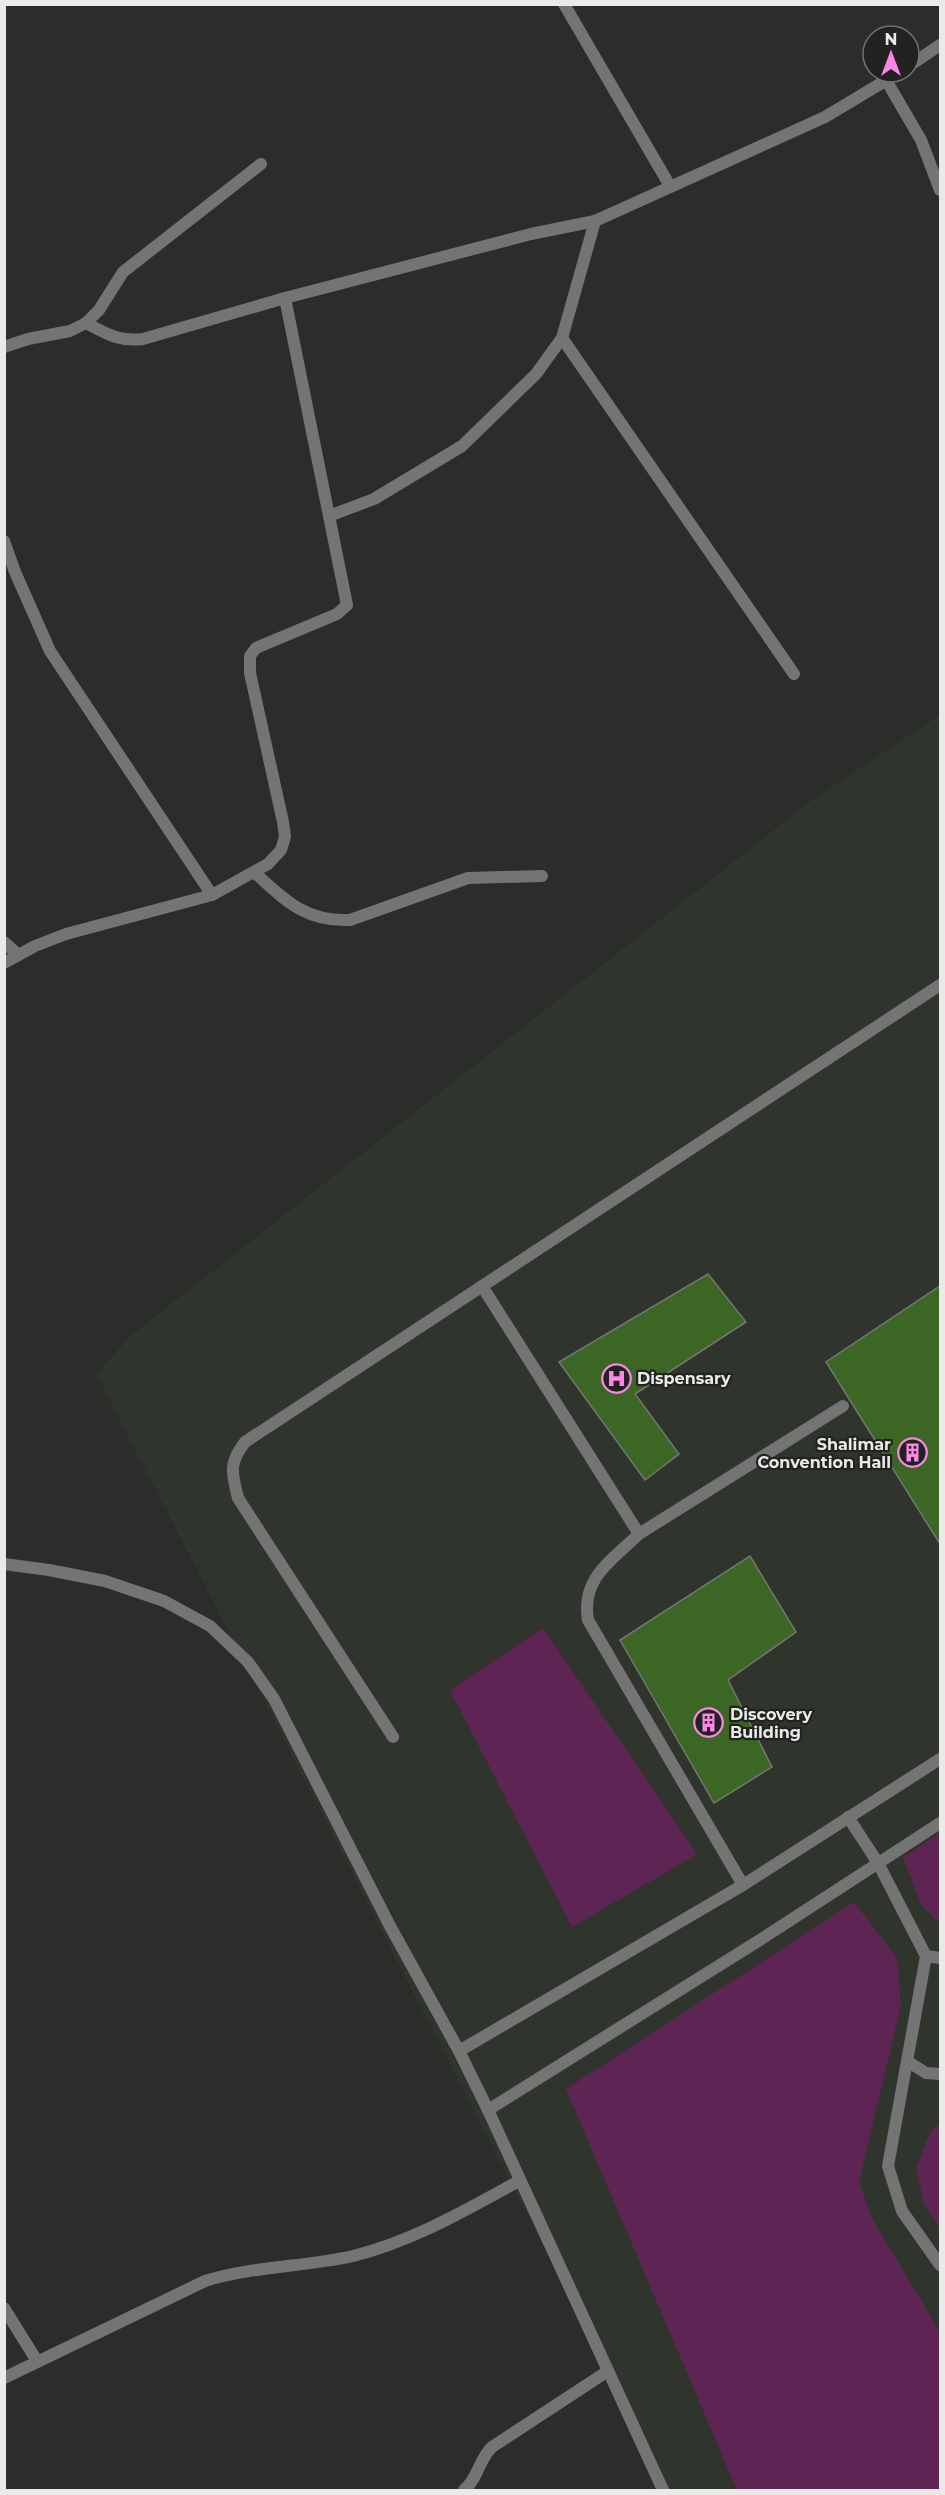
<svg xmlns="http://www.w3.org/2000/svg" width="945" height="2495" viewBox="0 0 945 2495" font-family="Montserrat,sans-serif">
<style>
.built{fill:#2f352d}
.green{fill:#5e2554}
.building{fill:#3b6624;stroke:#747673;stroke-width:1.5}
.lines{fill:none;stroke-linecap:round;stroke-linejoin:round}
.lane{stroke:#757475;stroke-width:12}
.street{stroke:#757475;stroke-width:12}
.labels{text-anchor:middle;stroke-width:4.5;stroke-linejoin:round;paint-order:stroke}
.poi-label{font-size:16px;font-weight:bold;fill:#eaebe9;stroke:#222321;text-anchor:start}
</style>
<rect width="100%" height="100%" fill="#2b2d2b"/>
<!-- built -->
<path class="built" d="M 940,715 L 940,2490 L 668,2490 L 96,1373 L 133,1334 L 816,797 Z"/>
<!-- green -->
<g class="green">
<path d="M 543,1628 L 697,1854 L 572,1927 L 450,1690 Z"/>
<path d="M 940,1833 L 940,1924 L 921,1904 L 903,1857 Z"/>
<path d="M 854,1902 L 897,1958 L 901,2005 L 859,2182 L 873,2221 L 940,2332 L 940,2490 L 737,2490 L 566,2089 Z"/>
<path d="M 940,2124 L 940,2229 L 924,2203 L 916,2169 L 930,2132 Z"/>
</g>
<!-- building -->
<g class="building">
<path d="M 708,1274 L 746,1322 L 635,1394 L 679,1454 L 645,1480 L 559,1362 Z"/>
<path d="M 940,1286 L 940,1544 L 826,1362 Z"/>
<path d="M 750,1556 L 796,1632 L 728,1680 L 772,1767 L 714,1803 L 620,1640 Z"/>
</g>
<g class="lines">
<!-- lane -->
<g class="lane">
<path d="M 482,1286 L 639,1534 C 611,1561 581,1578 588,1620 L 743,1885"/>
<path d="M 639,1534 L 843,1406"/>
<path d="M 393,1737 L 238,1498 C 232,1473 228,1464 245,1442 L 940,985"/>
<path d="M 848,1817 L 878,1863 L 926,1956 L 888,2166 L 902,2211 L 940,2265"/>
<path d="M 926,1956 L 940,1958"/>
<path d="M 459,2051 L 743,1885 L 940,1759"/>
<path d="M 907,2061 L 926,2073 L 940,2074"/>
<path d="M 488,2110 L 763,1938 L 940,1823"/>
</g>
<!-- street -->
<g class="street">
<path d="M 564,4 L 670,186"/>
<path d="M 909,66 L 940,45"/>
<path d="M 886,80 L 921,140 L 940,190"/>
<path d="M 86,323 C 107,334 119,342 143,339 L 285,298 L 531,234 L 595,221 L 825,117 L 900,72"/>
<path d="M 562,338 L 794,674"/>
<path d="M 4,347 L 28,339 L 70,331 L 86,323 L 99,310 L 123,272 L 261,164"/>
<path d="M 329,516 L 374,499 L 462,446 L 536,374 L 562,338 L 595,221"/>
<path d="M 4,541 L 15,572 L 50,651 L 212,895"/>
<path d="M 254,872 C 285,900 305,922 350,920 L 468,878 L 542,876"/>
<path d="M 4,942 L 18,955"/>
<path d="M 4,963 L 35,946 L 66,934 L 212,895 L 268,864 L 281,850 L 285,837 L 283,822 L 250,673 L 250,656 L 256,648 L 337,614 L 347,605 L 285,298"/>
<path d="M 4,1564 L 49,1570 L 105,1581 L 164,1601 L 210,1626 L 248,1662 L 274,1699 L 390,1926 L 459,2051 L 488,2110 L 663,2490"/>
<path d="M 4,2308 L 37,2361"/>
<path d="M 4,2378 L 205,2281 C 254,2266 304,2267 353,2256 C 413,2241 466,2210 519,2181"/>
<path d="M 464,2490 C 478,2479 479,2459 492,2447 L 608,2371"/>
</g>
</g>
<!-- icons -->
<defs>
<symbol id="hospital-ring" viewBox="-11 -11 22 22"><circle r="9.5" fill="#222321" stroke="#fb86e5" stroke-width="1.5"/><path d="M-5-5h3v3.5h4V-5h3V5h-3V1.5h-4V5h-3Z" fill="#fb86e5"/></symbol>
<symbol id="building-ring" viewBox="-11 -11 22 22"><circle r="9.5" fill="#222321" stroke="#fb86e5" stroke-width="1.5"/><path d="M-4-6H4V6H1V3H-1V6H-4ZM-2.5-4.3h1.7v1.8h-1.7ZM.8-4.3h1.7v1.8H.8ZM-2.5-1h1.7V.8h-1.7ZM.8-1h1.7V.8H.8Z" fill="#fb86e5"/></symbol>
</defs>
<g fill-rule="evenodd">
<use href="#hospital-ring" x="600" y="1362" width="33" height="33"/>
<use href="#building-ring" x="896" y="1436" width="33" height="33"/>
<use href="#building-ring" x="692" y="1706" width="33" height="33"/>
</g>
<g class="labels">
<!-- poi labels -->
<g class="poi-label">
<text x="637" y="1384">Dispensary</text>
<text x="891" y="1450" text-anchor="end">Shalimar<tspan x="891" dy="18">Convention Hall</tspan></text>
<text x="730" y="1720">Discovery<tspan x="730" dy="18">Building</tspan></text>
</g>
</g>
<!-- border -->
<rect width="945" height="2495" fill="none" stroke="#eaebe9" stroke-width="12"/>
<!-- north arrow -->
<g transform="translate(891 54)"><circle r="28" fill="#222321" stroke="#727371" stroke-width="1.5"/>
<path d="M0-4.5L10 22L0 15L-10 22Z" fill="#fb86e5"/>
<text y="-9" font-size="16" font-weight="bold" text-anchor="middle" fill="#eaebe9">N</text>
</g>
</svg>
